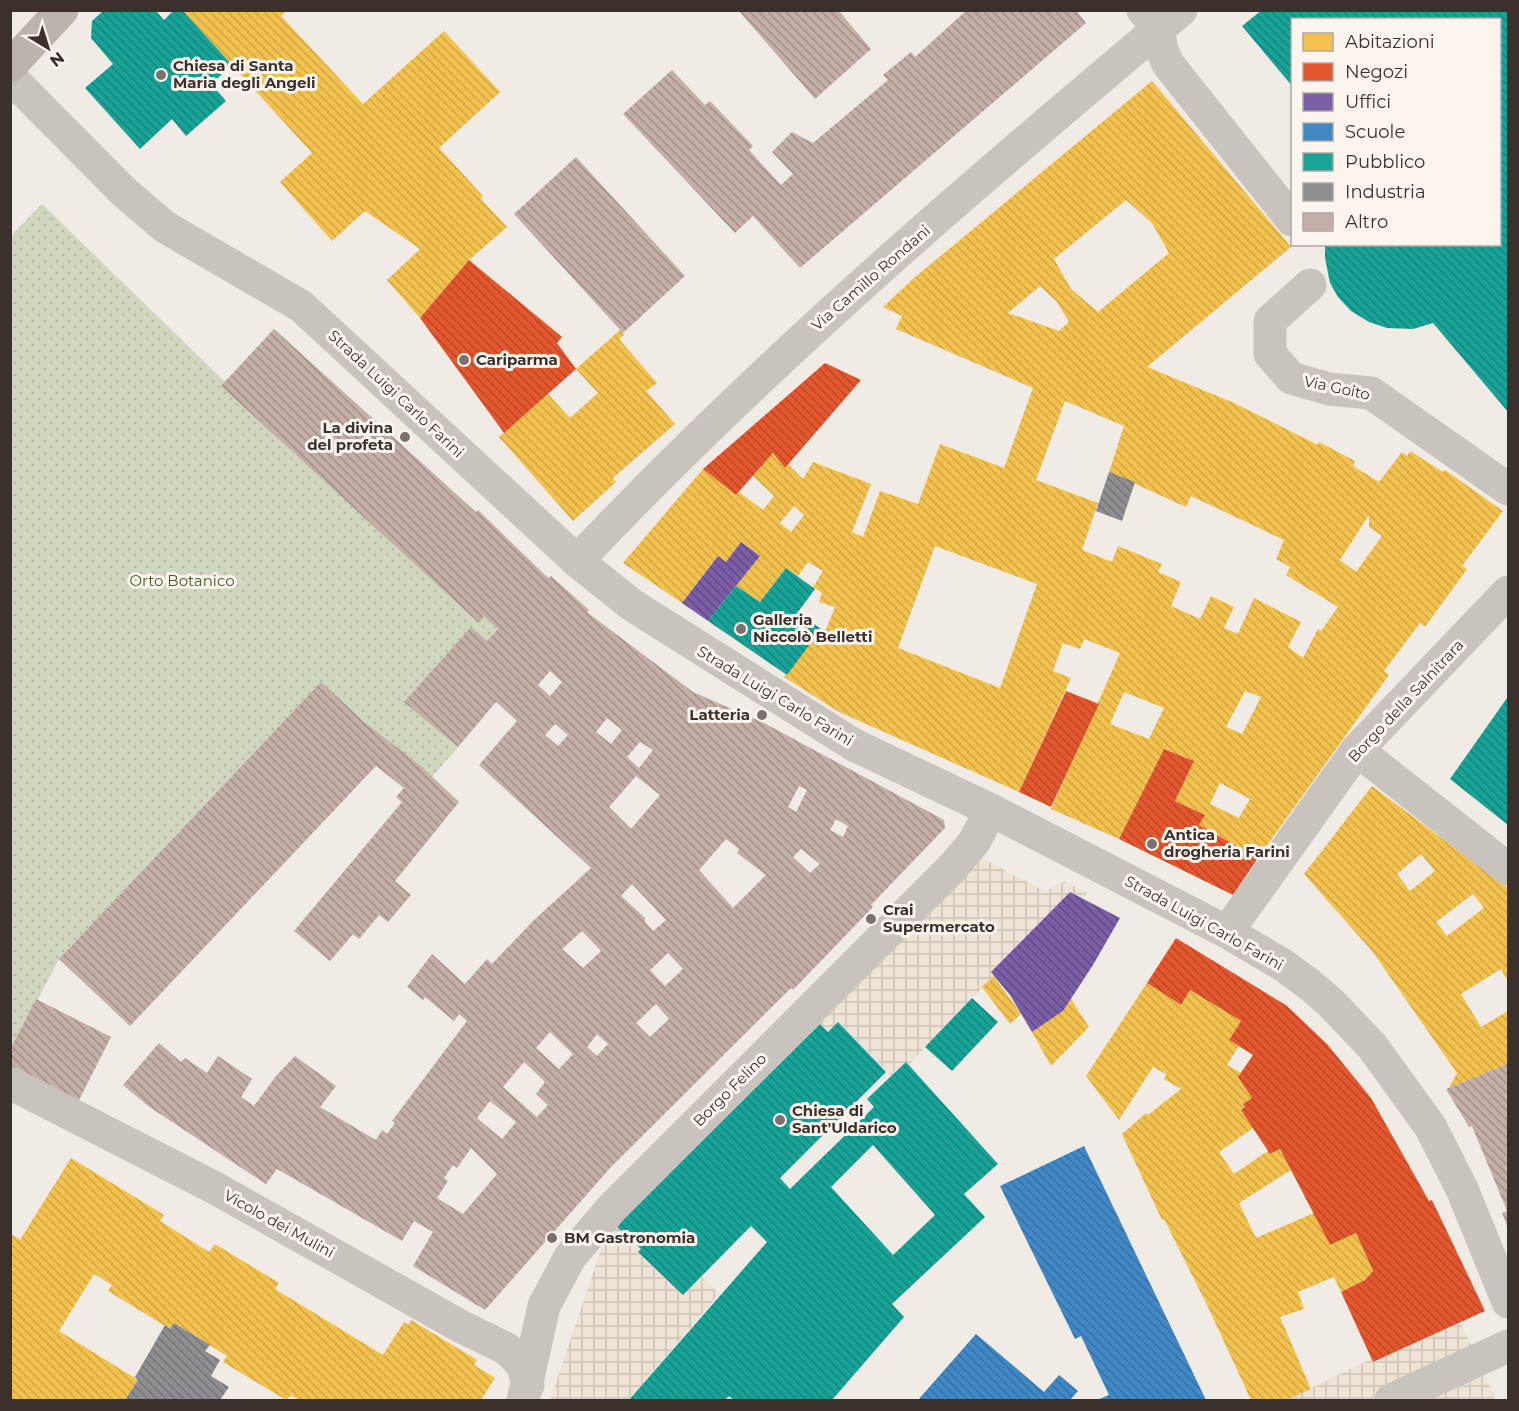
<svg xmlns="http://www.w3.org/2000/svg" width="1519" height="1411" viewBox="0 0 1519 1411" font-family="Montserrat,sans-serif">
<style>
.park{fill:url(#park-dots)}
.plaza{fill:url(#plaza-grid)}
.homes{fill:url(#homes-back-hatch);fill-rule:evenodd}
.shops{fill:url(#shops-back-hatch)}
.offices{fill:url(#offices-back-hatch)}
.schools{fill:url(#schools-back-hatch)}
.public{fill:url(#public-back-hatch);fill-rule:evenodd}
.industry{fill:url(#industry-back-hatch)}
.building{fill:url(#building-back-hatch);fill-rule:evenodd}
.lines{fill:none;stroke-linecap:round;stroke-linejoin:round}
.minor{stroke:#c9c3be;stroke-width:33}
.secondary{stroke:#bab3ae;stroke-width:33}
.poi-dot{fill:#7a716c;stroke:#fbf5ee;stroke-width:2}
.labels{text-anchor:middle;stroke-width:6;stroke-linejoin:round;paint-order:stroke}
.poi-label{font-size:15px;font-weight:bold;fill:#3b302b;stroke:#fbf5ee;text-anchor:start}
.street-label{font-size:15px;fill:#3b302b;stroke:#fbf5ee}
.park-label{font-size:15px;fill:#4a5a2e;stroke:#fbf5ee}
</style>
<defs>
<pattern id="park-dots" width="8" height="8" patternUnits="userSpaceOnUse" patternTransform="scale(1.5)"><rect width="8" height="8" fill="#d1d6bf"/><path d="M2 2h.1M6 6h.1" fill="none" stroke="#b4b8a4" stroke-width="1.8" stroke-linecap="round"/></pattern>
<pattern id="plaza-grid" width="8" height="8" patternUnits="userSpaceOnUse" patternTransform="scale(1.5)"><rect width="8" height="8" fill="#eee3d5"/><path d="M0 4h8M4 0v8" fill="none" stroke="#cdc3b7"/></pattern>
<pattern id="homes-back-hatch" width="6" height="6" patternUnits="userSpaceOnUse" patternTransform="scale(1.5)"><rect width="6" height="6" fill="#f2c14e"/><path d="M-1 5l2 2M0 0l6 6M5-1l2 2" fill="none" stroke="#d0a644"/></pattern>
<pattern id="shops-back-hatch" width="6" height="6" patternUnits="userSpaceOnUse" patternTransform="scale(1.5)"><rect width="6" height="6" fill="#e4572e"/><path d="M-1 5l2 2M0 0l6 6M5-1l2 2" fill="none" stroke="#ba4827"/></pattern>
<pattern id="offices-back-hatch" width="6" height="6" patternUnits="userSpaceOnUse" patternTransform="scale(1.5)"><rect width="6" height="6" fill="#7b5ea7"/><path d="M-1 5l2 2M0 0l6 6M5-1l2 2" fill="none" stroke="#614a80"/></pattern>
<pattern id="schools-back-hatch" width="6" height="6" patternUnits="userSpaceOnUse" patternTransform="scale(1.5)"><rect width="6" height="6" fill="#3f88c5"/><path d="M-1 5l2 2M0 0l6 6M5-1l2 2" fill="none" stroke="#3670a0"/></pattern>
<pattern id="public-back-hatch" width="6" height="6" patternUnits="userSpaceOnUse" patternTransform="scale(1.5)"><rect width="6" height="6" fill="#17a398"/><path d="M-1 5l2 2M0 0l6 6M5-1l2 2" fill="none" stroke="#16857c"/></pattern>
<pattern id="industry-back-hatch" width="6" height="6" patternUnits="userSpaceOnUse" patternTransform="scale(1.5)"><rect width="6" height="6" fill="#8d8d92"/><path d="M-1 5l2 2M0 0l6 6M5-1l2 2" fill="none" stroke="#747477"/></pattern>
<pattern id="building-back-hatch" width="6" height="6" patternUnits="userSpaceOnUse" patternTransform="scale(1.5)"><rect width="6" height="6" fill="#c3afa7"/><path d="M-1 5l2 2M0 0l6 6M5-1l2 2" fill="none" stroke="#a08f88"/></pattern>
</defs>
<rect width="100%" height="100%" fill="#f0ebe5"/>
<!-- park -->
<path class="park" d="M 42,204 L 225,382 L 479,622 L 484,616 L 498,629 L 487,641 L 470,628 L 405,701 L 458,747 L 432,777 L 363,721 L 321,682 L 59,959 L 11,1050 L 10,237 Z"/>
<!-- plaza -->
<g class="plaza">
<path d="M 978,856 L 1046,892 L 1056,884 L 1065,882 L 1087,892 L 1083,899 L 1070,892 L 992,971 L 994,976 L 944,1026 L 909,1065 L 906,1062 L 891,1076 L 839,1022 L 828,1032 L 816,1019 Z"/>
<path d="M 613,1223 L 641,1249 L 638,1252 L 683,1295 L 702,1277 L 719,1294 L 629,1400 L 550,1400 L 607,1232 Z"/>
<path d="M 1461,1323 L 1495,1398 L 1490,1400 L 1286,1400 L 1371,1359 L 1373,1362 Z"/>
</g>
<!-- homes -->
<g class="homes">
<path d="M 182,10 L 287,10 L 281,16 L 363,104 L 444,31 L 500,92 L 439,148 L 483,196 L 481,199 L 507,227 L 469,260 L 420,318 L 387,280 L 420,249 L 365,211 L 332,241 L 280,182 L 312,153 Z"/>
<path d="M 1152,81 L 1291,247 L 1147,367 L 1234,403 L 1318,445 L 1319,442 L 1355,461 L 1353,466 L 1379,482 L 1402,452 L 1407,456 L 1410,451 L 1443,472 L 1445,470 L 1503,511 L 1462,566 L 1467,569 L 1425,627 L 1420,623 L 1384,671 L 1389,675 L 1258,858 L 1199,825 L 1205,815 L 1175,801 L 1194,761 L 1164,749 L 1119,839 L 1051,809 L 1120,653 L 1084,639 L 1080,649 L 1063,643 L 1053,671 L 1071,678 L 1019,792 L 839,712 L 784,677 L 821,629 L 825,632 L 835,607 L 819,602 L 822,593 L 813,587 L 823,571 L 808,562 L 798,576 L 786,568 L 760,602 L 736,586 L 760,556 L 741,542 L 726,562 L 718,556 L 682,603 L 623,563 L 703,469 L 736,495 L 739,492 L 763,510 L 774,496 L 753,476 L 773,453 L 785,468 L 788,464 L 803,479 L 813,462 L 871,484 L 852,532 L 863,537 L 880,491 L 918,504 L 940,444 L 1004,468 L 1033,388 L 896,329 L 902,316 L 883,307 L 914,278 ZM 1126,200 L 1152,223 L 1169,253 L 1098,312 L 1071,289 L 1054,259 ZM 1040,286 L 1057,302 L 1069,322 L 1059,331 L 1008,313 ZM 1065,401 L 1124,426 L 1109,472 L 1186,507 L 1191,496 L 1284,540 L 1276,559 L 1290,567 L 1286,575 L 1338,607 L 1321,631 L 1318,629 L 1303,658 L 1288,647 L 1301,622 L 1254,598 L 1238,634 L 1224,628 L 1234,607 L 1211,596 L 1200,619 L 1171,606 L 1181,582 L 1158,572 L 1162,564 L 1118,546 L 1112,562 L 1082,550 L 1098,503 L 1036,480 ZM 794,506 L 804,515 L 791,532 L 780,523 ZM 1369,515 L 1369,527 L 1382,536 L 1356,572 L 1340,560 ZM 935,546 L 1037,584 L 1000,688 L 898,648 ZM 1245,691 L 1261,697 L 1242,734 L 1226,727 ZM 1124,692 L 1164,708 L 1149,739 L 1110,724 ZM 1220,783 L 1250,799 L 1239,818 L 1210,804 Z"/>
<path d="M 620,330 L 624,335 L 619,339 L 657,383 L 646,391 L 675,424 L 613,478 L 616,482 L 573,521 L 499,437 L 548,394 L 570,418 L 598,393 L 576,369 Z"/>
<path d="M 1372,786 L 1508,888 L 1508,982 L 1501,969 L 1461,994 L 1481,1027 L 1508,1011 L 1508,1064 L 1449,1088 L 1457,1073 L 1372,951 L 1304,874 ZM 1421,854 L 1435,871 L 1410,891 L 1397,874 ZM 1473,894 L 1484,908 L 1447,936 L 1436,922 Z"/>
<path d="M 994,976 L 1021,1014 L 1010,1024 L 982,987 Z"/>
<path d="M 1147,983 L 1181,1005 L 1190,990 L 1241,1021 L 1229,1040 L 1239,1046 L 1227,1065 L 1241,1073 L 1238,1077 L 1252,1098 L 1243,1104 L 1245,1107 L 1241,1110 L 1253,1128 L 1219,1152 L 1234,1174 L 1268,1151 L 1270,1154 L 1280,1149 L 1291,1170 L 1239,1203 L 1256,1238 L 1314,1213 L 1330,1245 L 1356,1233 L 1373,1271 L 1365,1280 L 1341,1292 L 1334,1277 L 1298,1292 L 1304,1309 L 1280,1317 L 1311,1389 L 1286,1400 L 1251,1400 L 1209,1309 L 1164,1219 L 1162,1220 L 1122,1134 L 1146,1113 L 1148,1115 L 1181,1089 L 1164,1079 L 1166,1074 L 1153,1067 L 1119,1120 L 1086,1076 Z"/>
<path d="M 1071,999 L 1089,1027 L 1051,1066 L 1032,1032 L 1063,1011 Z"/>
<path d="M 71,1158 L 164,1215 L 160,1221 L 209,1252 L 215,1244 L 279,1283 L 275,1289 L 383,1355 L 404,1322 L 408,1325 L 411,1320 L 477,1360 L 474,1365 L 495,1378 L 481,1400 L 299,1400 L 291,1395 L 286,1400 L 223,1362 L 227,1356 L 174,1323 L 170,1329 L 108,1291 L 112,1285 L 94,1274 L 59,1331 L 138,1380 L 125,1400 L 10,1400 L 10,1239 L 13,1235 L 20,1240 Z"/>
</g>
<!-- shops -->
<g class="shops">
<path d="M 469,260 L 562,337 L 557,343 L 576,369 L 504,433 L 420,318 Z"/>
<path d="M 825,363 L 861,380 L 785,468 L 773,453 L 736,495 L 703,469 Z"/>
<path d="M 1066,691 L 1099,704 L 1051,807 L 1019,792 Z"/>
<path d="M 1164,749 L 1194,761 L 1175,801 L 1205,815 L 1199,825 L 1258,858 L 1233,895 L 1119,839 Z"/>
<path d="M 1176,938 L 1287,1006 L 1327,1044 L 1371,1098 L 1429,1201 L 1432,1200 L 1485,1311 L 1373,1362 L 1341,1292 L 1365,1280 L 1373,1271 L 1356,1233 L 1330,1245 L 1280,1149 L 1270,1154 L 1241,1110 L 1245,1107 L 1243,1104 L 1252,1098 L 1238,1077 L 1253,1055 L 1229,1040 L 1241,1021 L 1190,990 L 1181,1005 L 1147,983 Z"/>
</g>
<!-- offices -->
<g class="offices">
<path d="M 741,542 L 760,556 L 708,621 L 682,603 L 718,556 L 726,562 Z"/>
<path d="M 1070,892 L 1120,918 L 1093,965 L 1063,1011 L 1032,1032 L 1010,995 L 991,972 Z"/>
</g>
<!-- schools -->
<g class="schools">
<path d="M 1084,1146 L 1206,1400 L 1097,1400 L 1109,1395 L 1081,1336 L 1075,1339 L 1000,1186 Z"/>
<path d="M 976,1334 L 1044,1392 L 1059,1375 L 1078,1391 L 1070,1400 L 918,1400 Z"/>
</g>
<!-- public -->
<g class="public">
<path d="M 104,10 L 155,10 L 164,20 L 174,10 L 182,10 L 232,65 L 211,84 L 226,101 L 186,136 L 172,119 L 140,149 L 85,88 L 113,64 L 91,38 L 92,21 Z"/>
<path d="M 1262,10 L 1508,10 L 1508,412 L 1433,323 L 1413,329 L 1387,328 L 1369,322 L 1351,311 L 1338,297 L 1330,283 L 1325,258 L 1325,244 L 1500,244 L 1500,20 L 1292,20 L 1292,86 L 1242,26 Z"/>
<path d="M 786,568 L 815,589 L 798,612 L 821,629 L 787,675 L 708,621 L 736,586 L 760,602 Z"/>
<path d="M 1507,698 L 1508,699 L 1508,825 L 1450,779 Z"/>
<path d="M 972,998 L 998,1022 L 952,1071 L 925,1047 Z"/>
<path d="M 838,1022 L 886,1072 L 780,1178 L 790,1189 L 874,1107 L 867,1099 L 906,1062 L 998,1164 L 964,1194 L 985,1217 L 892,1304 L 904,1317 L 832,1400 L 734,1400 L 729,1396 L 725,1400 L 629,1400 L 767,1242 L 751,1226 L 683,1295 L 638,1252 L 641,1249 L 616,1226 L 820,1024 L 828,1032 ZM 873,1145 L 935,1215 L 893,1255 L 831,1187 Z"/>
</g>
<!-- industry -->
<g class="industry">
<path d="M 1109,472 L 1135,482 L 1122,521 L 1096,511 Z"/>
<path d="M 174,1323 L 210,1345 L 205,1351 L 220,1360 L 211,1376 L 229,1387 L 220,1400 L 125,1400 L 138,1380 L 135,1377 L 165,1325 L 170,1329 Z"/>
</g>
<!-- building -->
<g class="building">
<path d="M 738,10 L 838,10 L 871,49 L 815,99 Z"/>
<path d="M 967,10 L 1076,10 L 1086,23 L 800,268 L 753,216 L 735,233 L 623,114 L 672,70 L 705,105 L 710,101 L 753,146 L 749,150 L 781,185 L 793,174 L 772,152 L 792,132 L 813,143 L 888,80 L 883,75 L 911,52 L 915,57 Z"/>
<path d="M 576,157 L 685,276 L 623,333 L 514,214 Z"/>
<path d="M 274,329 L 476,512 L 478,510 L 545,575 L 549,578 L 551,576 L 589,610 L 587,612 L 592,616 L 693,692 L 764,723 L 944,820 L 945,828 L 871,905 L 873,907 L 793,990 L 791,988 L 611,1167 L 485,1310 L 413,1266 L 433,1232 L 414,1221 L 402,1241 L 277,1169 L 266,1184 L 148,1106 L 123,1085 L 159,1043 L 181,1062 L 185,1058 L 207,1073 L 218,1056 L 252,1079 L 241,1097 L 254,1106 L 276,1076 L 295,1056 L 336,1086 L 320,1107 L 376,1140 L 382,1130 L 387,1134 L 395,1123 L 392,1121 L 467,1021 L 459,1014 L 454,1021 L 425,997 L 423,1000 L 407,987 L 432,954 L 465,984 L 487,959 L 492,964 L 533,921 L 591,868 L 479,765 L 517,721 L 496,702 L 458,747 L 404,702 L 471,627 L 487,641 L 498,629 L 484,616 L 479,623 L 221,386 ZM 550,671 L 562,682 L 550,696 L 538,685 ZM 607,718 L 622,730 L 611,744 L 596,732 ZM 555,724 L 568,735 L 558,746 L 545,735 ZM 640,742 L 653,750 L 639,768 L 627,757 ZM 636,776 L 660,795 L 631,829 L 609,807 ZM 799,786 L 807,790 L 796,812 L 788,807 ZM 836,819 L 848,826 L 843,837 L 830,830 ZM 726,839 L 739,849 L 737,853 L 766,875 L 733,908 L 699,870 ZM 801,849 L 820,864 L 810,873 L 793,857 ZM 632,884 L 666,920 L 653,931 L 645,922 L 645,918 L 621,896 ZM 582,931 L 601,951 L 583,968 L 562,949 ZM 668,953 L 683,969 L 665,986 L 650,970 ZM 656,1004 L 669,1019 L 650,1037 L 636,1023 ZM 550,1032 L 573,1054 L 559,1069 L 536,1048 ZM 597,1034 L 608,1044 L 597,1056 L 587,1047 ZM 524,1062 L 545,1082 L 536,1094 L 548,1105 L 537,1117 L 503,1087 ZM 490,1101 L 516,1122 L 502,1139 L 477,1118 ZM 471,1148 L 497,1174 L 463,1214 L 437,1198 L 448,1181 L 444,1178 L 453,1165 L 457,1168 Z"/>
<path d="M 321,682 L 363,721 L 423,768 L 459,802 L 395,881 L 411,895 L 388,922 L 379,915 L 359,939 L 353,934 L 330,961 L 294,931 L 402,802 L 396,797 L 404,788 L 376,766 L 130,1026 L 59,959 Z"/>
<path d="M 36,999 L 111,1037 L 77,1104 L 10,1070 L 10,1050 Z"/>
<path d="M 1508,1064 L 1508,1228 L 1502,1213 L 1507,1211 L 1472,1126 L 1469,1127 L 1446,1089 Z"/>
</g>
<g class="lines">
<!-- minor -->
<g class="minor">
<path d="M 1143,10 L 1159,29 L 1161,47 L 1168,64 L 1292,220"/>
<path d="M 10,77 L 124,192 L 165,227 L 301,306 L 577,561 L 632,605 L 854,745 L 991,810 L 1227,932 L 1283,965 L 1310,985 L 1331,1003 L 1372,1046 L 1430,1126 L 1462,1189 L 1508,1302"/>
<path d="M 1310,285 L 1270,321 L 1270,354 L 1291,378 L 1329,389 L 1371,393 L 1508,489"/>
<path d="M 577,561 C 764,363 972,185 1181,10"/>
<path d="M 1357,750 L 1508,869"/>
<path d="M 1227,932 L 1357,750 L 1508,592"/>
<path d="M 10,1083 L 215,1188 L 460,1326 L 507,1349 L 522,1364 L 528,1385"/>
<path d="M 523,1400 L 544,1306 L 570,1257 L 612,1208 L 953,867 L 974,842 L 991,810"/>
<path d="M 1391,1400 L 1508,1346"/>
</g>
<!-- secondary -->
<path class="secondary" d="M 10,66 L 62,10"/>
</g>
<!-- markers -->
<g class="poi-dot">
<circle cx="161" cy="75" r="6"/>
<circle cx="464" cy="360" r="6"/>
<circle cx="405" cy="437" r="6"/>
<circle cx="741" cy="629" r="6"/>
<circle cx="762" cy="715" r="6"/>
<circle cx="1152" cy="844" r="6"/>
<circle cx="871" cy="919" r="6"/>
<circle cx="780" cy="1120" r="6"/>
<circle cx="552" cy="1238" r="6"/>
</g>
<g class="labels">
<!-- poi labels -->
<g class="poi-label">
<text x="173" y="71">Chiesa di Santa<tspan x="173" dy="17">Maria degli Angeli</tspan></text>
<text x="476" y="365">Cariparma</text>
<text x="393" y="433" text-anchor="end">La divina<tspan x="393" dy="17">del profeta</tspan></text>
<text x="753" y="625">Galleria<tspan x="753" dy="17">Niccolò Belletti</tspan></text>
<text x="750" y="720" text-anchor="end">Latteria</text>
<text x="1164" y="840">Antica<tspan x="1164" dy="17">drogheria Farini</tspan></text>
<text x="883" y="915">Crai<tspan x="883" dy="17">Supermercato</tspan></text>
<text x="792" y="1116">Chiesa di<tspan x="792" dy="17">Sant'Uldarico</tspan></text>
<text x="564" y="1243">BM Gastronomia</text>
</g>
<!-- street labels -->
<g class="street-label">
<text transform="translate(871 278) rotate(-41)" y="5">Via Camillo Rondani</text>
<text transform="translate(1337 388) rotate(12)" y="5">Via Goito</text>
<text transform="translate(396 394) rotate(43)" y="5">Strada Luigi Carlo Farini</text>
<text transform="translate(775 696) rotate(31)" y="5">Strada Luigi Carlo Farini</text>
<text transform="translate(1406 701) rotate(-47)" y="5">Borgo della Salnitrara</text>
<text transform="translate(1204 923) rotate(29)" y="5">Strada Luigi Carlo Farini</text>
<text transform="translate(730 1090) rotate(-45)" y="5">Borgo Felino</text>
<text transform="translate(279 1224) rotate(29)" y="5">Vicolo dei Mulini</text>
</g>
<!-- park labels -->
<g class="park-label">
<text x="182" y="586">Orto Botanico</text>
</g>
</g>
<!-- border -->
<rect width="1519" height="1411" fill="none" stroke="#3b302b" stroke-width="24"/>
<!-- legend -->
<rect x="1291" y="18" width="210" height="228" fill="#fbf5ee" stroke="#aea6a0" stroke-width="1.5"/>
<rect x="1303" y="33" width="30" height="18" fill="#f2c14e" stroke="#aea6a0" stroke-width="1.5"/>
<text x="1345" y="48" font-size="18" fill="#3b302b">Abitazioni</text>
<rect x="1303" y="63" width="30" height="18" fill="#e4572e" stroke="#aea6a0" stroke-width="1.5"/>
<text x="1345" y="78" font-size="18" fill="#3b302b">Negozi</text>
<rect x="1303" y="93" width="30" height="18" fill="#7b5ea7" stroke="#aea6a0" stroke-width="1.5"/>
<text x="1345" y="108" font-size="18" fill="#3b302b">Uffici</text>
<rect x="1303" y="123" width="30" height="18" fill="#3f88c5" stroke="#aea6a0" stroke-width="1.5"/>
<text x="1345" y="138" font-size="18" fill="#3b302b">Scuole</text>
<rect x="1303" y="153" width="30" height="18" fill="#17a398" stroke="#aea6a0" stroke-width="1.5"/>
<text x="1345" y="168" font-size="18" fill="#3b302b">Pubblico</text>
<rect x="1303" y="183" width="30" height="18" fill="#8d8d92" stroke="#aea6a0" stroke-width="1.5"/>
<text x="1345" y="198" font-size="18" fill="#3b302b">Industria</text>
<rect x="1303" y="213" width="30" height="18" fill="#c3afa7" stroke="#aea6a0" stroke-width="1.5"/>
<text x="1345" y="228" font-size="18" fill="#3b302b">Altro</text>
<!-- north arrow -->
<g transform="translate(48 48) rotate(142)" stroke="#fbf5ee" stroke-width="4.5" paint-order="stroke">
<path d="M0-4.5L10 22L0 15L-10 22Z" fill="#3b302b"/>
<text y="-9" font-size="16" font-weight="bold" text-anchor="middle" fill="#3b302b">N</text>
</g>
</svg>
